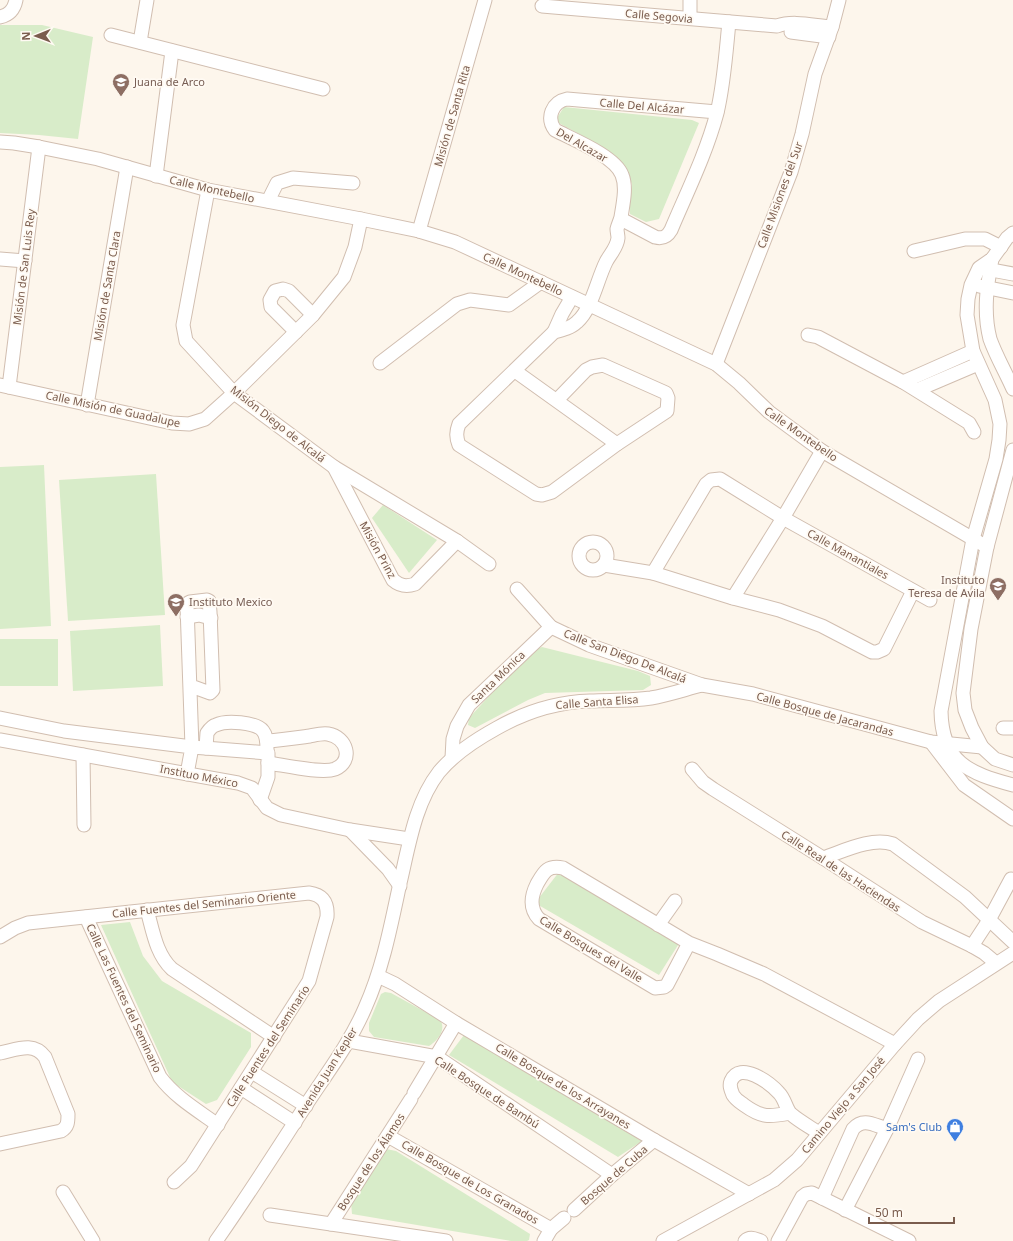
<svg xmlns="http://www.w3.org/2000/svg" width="1013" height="1241" viewBox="0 0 1013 1241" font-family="'Noto Sans',sans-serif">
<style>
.green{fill:#d8ecc9}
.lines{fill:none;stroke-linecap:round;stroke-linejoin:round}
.minor-casing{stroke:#d1beb0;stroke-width:15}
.minor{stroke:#fff;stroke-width:13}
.labels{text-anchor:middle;stroke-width:3.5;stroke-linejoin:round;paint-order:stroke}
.street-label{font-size:11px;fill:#7a5c4d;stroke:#fffaf3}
.education-label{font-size:11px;fill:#785e54;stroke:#fffaf3;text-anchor:start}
.shop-label{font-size:11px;fill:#366cbe;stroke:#fffaf3;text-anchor:end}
</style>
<rect width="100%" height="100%" fill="#fdf6ec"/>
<!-- green -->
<g class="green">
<path d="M 0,25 L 42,25 L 93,37 L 78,139 L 39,135 L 0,133 Z"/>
<path d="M 564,107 L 692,120 L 699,123 L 659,219 L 646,222 L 630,214 L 629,198 L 632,184 L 621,161 L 592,141 L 555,121 Z"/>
<path d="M 44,465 L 51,626 L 0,629 L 0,467 Z"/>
<path d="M 156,474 L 165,615 L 68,621 L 59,480 Z"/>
<path d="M 383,505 L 437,540 L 409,573 L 372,518 Z"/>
<path d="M 160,625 L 163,686 L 73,691 L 70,631 Z"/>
<rect x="0" y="639" width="58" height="47"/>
<path d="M 542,647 L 638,671 L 650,676 L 651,685 L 643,690 L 545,693 L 528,700 L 475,728 L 468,725 L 469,718 L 530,651 Z"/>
<path d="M 559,872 L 680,942 L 659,975 L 535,903 Z"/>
<path d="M 130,922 L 143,956 L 162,981 L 251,1033 L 251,1047 L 217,1100 L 206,1104 L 172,1082 L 169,1075 L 101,925 Z"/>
<path d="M 385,992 L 391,993 L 440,1020 C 447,1030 437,1041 429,1046 L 374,1037 L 369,1031 L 369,1023 L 381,994 Z"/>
<path d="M 464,1035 L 642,1141 L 618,1157 L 449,1055 Z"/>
<path d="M 386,1149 L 396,1151 L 530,1234 L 529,1240 L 527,1241 L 511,1241 L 352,1214 L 351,1202 Z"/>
</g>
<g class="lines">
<defs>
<g id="minor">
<path d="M 542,6 L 777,26 C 794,20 815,26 832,27"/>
<path d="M 0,17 C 9,15 14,10 16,0"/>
<path d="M 690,18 L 690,0"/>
<path d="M 791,32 L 829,37"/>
<path d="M 111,35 L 323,89"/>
<path d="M 140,42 L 147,0"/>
<path d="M 0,142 L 14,143 L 39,147 L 98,159 L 208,190 L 361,219 L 419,231 L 455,242 L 716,364 L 739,383 L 769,412 L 822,451 L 987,547"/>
<path d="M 156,176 L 172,51"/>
<path d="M 208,190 L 183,325 L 186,341 L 234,393 L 334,467 L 457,541 L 489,564"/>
<path d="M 268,201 L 277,183 L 293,178 L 353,183"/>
<path d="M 621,219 L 655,237 C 663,239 667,237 671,230 C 687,192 706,154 717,113 C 724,84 726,52 729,22"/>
<path d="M 419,231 L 485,0"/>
<path d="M 1013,233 L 1007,238 L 992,259 L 979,268 L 971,285 L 968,299 L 967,315 L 973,351 L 995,400 L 1000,424 L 999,440 L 996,459 L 973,539 L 941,711 C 942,763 969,773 1013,785"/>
<path d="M 914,251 L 965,239 L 985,239 L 1001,247"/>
<path d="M 0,259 L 25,261"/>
<path d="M 992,259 C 987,285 983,312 990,339 C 996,356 1006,373 1013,389"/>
<path d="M 981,268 L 1013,274"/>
<path d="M 979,286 L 1013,293"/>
<path d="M 296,332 L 271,307 L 270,300 L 275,291 L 283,289 L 289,291 L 313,315"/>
<path d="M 554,332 L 562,314 L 572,297"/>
<path d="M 808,335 L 818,337 L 903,382 L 969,423 L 974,432"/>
<path d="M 380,363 L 457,304 L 470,300 L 509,305 L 541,282"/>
<path d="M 716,364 L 791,172 L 802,134 L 815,74 L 832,27 L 839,0"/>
<path d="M 515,371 L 617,444"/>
<path d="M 903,382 L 973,351"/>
<path d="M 0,385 L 172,423 L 189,424 L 205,419 L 234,393 L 313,315 L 344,277 L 355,247 L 361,219"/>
<path d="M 9,387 L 39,147"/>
<path d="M 917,390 L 978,364"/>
<path d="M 557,400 L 586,370 L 592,367 L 603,365 L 666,393 L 668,398 L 667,411 L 617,444 L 552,492 L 542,495 L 536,494 L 459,445 C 456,437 456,432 459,424 L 554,332 C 562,330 571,328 577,322 C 592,309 597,280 606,262 C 610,254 617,248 618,238 C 618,235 617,232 617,229 C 618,225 620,221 621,217 C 623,204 627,187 622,175 C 615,156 572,139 555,130 C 546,118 552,102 567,99 L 717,112"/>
<path d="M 87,405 L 127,167"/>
<path d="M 1013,450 L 987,547 L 971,629 L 963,693 L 965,710 L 972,728 L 982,747 L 995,759 L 1013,765"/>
<path d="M 334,467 L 393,580 C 400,586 406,587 415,584 L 457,541"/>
<circle cx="593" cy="556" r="14"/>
<path d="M 604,565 L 653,573 L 733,598 L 779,610 L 822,626 L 872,652 L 877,652 L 884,649 L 913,591"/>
<path d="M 653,573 L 706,484 L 711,480 L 720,479 L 783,518 L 930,600"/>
<path d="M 517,589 L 551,627 L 589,645 L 702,685 L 753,694 L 931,742 L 982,747"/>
<path d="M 733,598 L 783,518 L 822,451"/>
<path d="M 187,617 L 199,615 L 211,618"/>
<path d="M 191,686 L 210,693 L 213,690 L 210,612 L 209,601 L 207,600 L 190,602 L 188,603 L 187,606 L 192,747 L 268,753 L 268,777 L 260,800"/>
<path d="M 0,718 L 64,731 L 192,747 L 187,774"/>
<path d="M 1003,728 L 1013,728"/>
<path d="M 0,740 L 238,783 L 252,788 L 267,808 L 281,815 L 350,830 L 409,839"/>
<path d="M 267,741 C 281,740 295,738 310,736 C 315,735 322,733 328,734 C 347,737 354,761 335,769 C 322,774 283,765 268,763"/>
<path d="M 931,742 L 964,785 L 1013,819"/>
<path d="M 206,748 L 207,733 C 209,730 212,726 216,725 C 226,720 256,722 263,731 C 267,736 267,744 267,749"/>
<path d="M 83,755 L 84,825"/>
<path d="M 452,758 L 453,739 L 457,726 L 469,705 L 551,627"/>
<path d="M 692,769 L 703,782 L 713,789 L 823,858 L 922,922 L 972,946 L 984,953 L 996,963"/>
<path d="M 350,830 L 388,869 L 400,886"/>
<path d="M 823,858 C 844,851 871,837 893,844 L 965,897 L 1013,942"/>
<path d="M 147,910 C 153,931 156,954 172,969 L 274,1037"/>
<path d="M 86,917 L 160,1077 C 175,1097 197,1110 218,1125"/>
<path d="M 658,925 L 675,901"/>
<path d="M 0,937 L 15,928 L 28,923 L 309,893 C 323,895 328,903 327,917 L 309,981 L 191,1166 L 174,1182"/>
<path d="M 689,943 L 667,985 L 664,987 L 655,988 L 539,919 C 529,908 531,896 537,884 C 544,872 547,865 563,868 L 689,943 L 717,954 L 764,974 L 895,1044"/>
<path d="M 972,946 L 989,920 L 1011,879"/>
<path d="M 378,976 L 395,984 L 456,1023 L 654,1140 L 749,1194"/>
<path d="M 349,1041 L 437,1057 L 612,1175"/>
<path d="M 0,1053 C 16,1050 33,1041 45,1057 L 68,1114 C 68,1122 68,1127 61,1131 L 0,1144"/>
<path d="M 252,1072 L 306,1106"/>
<path d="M 241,1088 L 295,1123"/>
<path d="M 414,1093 L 456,1023"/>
<path d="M 790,1113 C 769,1117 762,1118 744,1105 C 740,1102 736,1100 733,1095 C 731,1090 729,1086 731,1081 C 740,1060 770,1083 779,1093 C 785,1099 786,1109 791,1114 C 799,1121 810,1127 819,1133"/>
<path d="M 887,1129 L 918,1059"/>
<path d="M 388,1136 L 551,1229"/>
<path d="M 63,1192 L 93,1241"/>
<path d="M 822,1198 L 853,1129 C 863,1117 874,1125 887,1129 L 845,1210"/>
<path d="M 574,1210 L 612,1175 L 654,1140"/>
<path d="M 270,1215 L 446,1241"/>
<path d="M 331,1224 L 411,1099"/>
<path d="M 216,1241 C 247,1197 276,1151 306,1105 C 327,1073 350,1043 365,1008 C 383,968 391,925 400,883 C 409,845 415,803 439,772 C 454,754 477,739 497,728 C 527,711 556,702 590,701 C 610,700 631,701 651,698 C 668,695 686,689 702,685"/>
<path d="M 544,1241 L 551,1229 L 564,1218"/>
<path d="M 663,1241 L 774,1180 L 797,1160 L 895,1044 L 918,1019 L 939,1001 L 1013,953"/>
<path d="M 745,1241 C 750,1236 755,1239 761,1241"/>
<path d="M 778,1241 L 802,1197 L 806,1194 L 812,1193 L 909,1241"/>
</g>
</defs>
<!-- minor casing -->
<use href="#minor" class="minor-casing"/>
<!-- minor -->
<use href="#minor" class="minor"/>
</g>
<!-- icons -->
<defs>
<symbol id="school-pin" viewBox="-11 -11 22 30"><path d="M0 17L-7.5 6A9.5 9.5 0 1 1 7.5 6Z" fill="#8d6e63" stroke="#fffaf3"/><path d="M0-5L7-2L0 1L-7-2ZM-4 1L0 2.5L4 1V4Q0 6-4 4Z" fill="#fff"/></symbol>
<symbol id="shop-pin" viewBox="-11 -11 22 30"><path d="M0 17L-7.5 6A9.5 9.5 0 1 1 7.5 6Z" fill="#3f7fe0" stroke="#fffaf3"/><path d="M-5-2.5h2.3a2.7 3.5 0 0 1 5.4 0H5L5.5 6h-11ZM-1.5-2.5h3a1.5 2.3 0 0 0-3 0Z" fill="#fff"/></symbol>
</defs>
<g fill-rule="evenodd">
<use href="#school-pin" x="111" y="72" width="20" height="27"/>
<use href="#school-pin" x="988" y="576" width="20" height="27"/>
<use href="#school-pin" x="166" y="592" width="20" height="27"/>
<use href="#shop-pin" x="945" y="1117" width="20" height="27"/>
</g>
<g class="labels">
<!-- street labels -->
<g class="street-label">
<text transform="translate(659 16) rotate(5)" y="4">Calle Segovia</text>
<text transform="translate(642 106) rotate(5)" y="4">Calle Del Alcázar</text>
<text transform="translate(452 116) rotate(-74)" y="4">Misión de Santa Rita</text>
<text transform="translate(582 145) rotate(30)" y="4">Del Alcazar</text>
<text transform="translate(212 189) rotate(13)" y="4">Calle Montebello</text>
<text transform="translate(780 195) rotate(-70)" y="4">Calle Misiones del Sur</text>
<text transform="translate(24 267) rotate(-83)" y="4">Misión de San Luis Rey</text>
<text transform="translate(523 274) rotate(25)" y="4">Calle Montebello</text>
<text transform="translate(107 286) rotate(-80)" y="4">Misión de Santa Clara</text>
<text transform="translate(113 409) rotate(12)" y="4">Calle Misión de Guadalupe</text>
<text transform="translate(278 424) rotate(38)" y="4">Misión Diego de Alcalá</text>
<text transform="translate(801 434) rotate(35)" y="4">Calle Montebello</text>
<text transform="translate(378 550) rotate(61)" y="4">Misión Prinz</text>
<text transform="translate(848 554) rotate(29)" y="4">Calle Manantiales</text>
<text transform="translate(625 656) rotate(21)" y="4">Calle San Diego De Alcalá</text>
<text transform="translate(498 677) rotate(-44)" y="4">Santa Mónica</text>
<text transform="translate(597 702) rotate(-4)" y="4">Calle Santa Elisa</text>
<text transform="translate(825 714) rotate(15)" y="4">Calle Bosque de Jacarandas</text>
<text transform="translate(199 776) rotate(11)" y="4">Instituo México</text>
<text transform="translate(841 871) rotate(33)" y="4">Calle Real de las Haciendas</text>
<text transform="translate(204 904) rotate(-6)" y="4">Calle Fuentes del Seminario Oriente</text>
<text transform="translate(591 949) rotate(31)" y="4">Calle Bosques del Valle</text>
<text transform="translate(124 998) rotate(65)" y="4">Calle Las Fuentes del Seminario</text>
<text transform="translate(268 1046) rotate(-57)" y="4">Calle Fuentes del Seminario</text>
<text transform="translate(327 1072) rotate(-58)" y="4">Avenida Juan Kepler</text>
<text transform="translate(563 1086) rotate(31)" y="4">Calle Bosque de los Arrayanes</text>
<text transform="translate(487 1092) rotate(33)" y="4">Calle Bosque de Bambú</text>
<text transform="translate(843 1105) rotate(-50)" y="4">Camino Viejo a San José</text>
<text transform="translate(371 1162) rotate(-57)" y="4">Bosque de los Álamos</text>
<text transform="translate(614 1175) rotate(-41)" y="4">Bosque de Cuba</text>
<text transform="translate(470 1182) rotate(30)" y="4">Calle Bosque de Los Granados</text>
</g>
<!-- education labels -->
<g class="education-label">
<text x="134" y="86">Juana de Arco</text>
<text x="985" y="584" text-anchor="end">Instituto<tspan x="985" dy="13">Teresa de Avila</tspan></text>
<text x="189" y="606">Instituto Mexico</text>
</g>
<!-- shop labels -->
<g class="shop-label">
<text x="942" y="1131">Sam's Club</text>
</g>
</g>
<!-- north arrow -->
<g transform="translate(36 36) rotate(269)" stroke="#fffaf3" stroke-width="3" paint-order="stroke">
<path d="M0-3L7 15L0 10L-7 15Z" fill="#7a5c4d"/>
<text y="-6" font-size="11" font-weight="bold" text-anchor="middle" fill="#7a5c4d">N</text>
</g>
<!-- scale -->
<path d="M869 1217v6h85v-6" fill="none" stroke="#7a5c4d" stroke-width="2"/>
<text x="875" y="1217" font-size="12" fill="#7a5c4d" stroke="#fffaf3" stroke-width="3" paint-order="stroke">50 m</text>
</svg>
